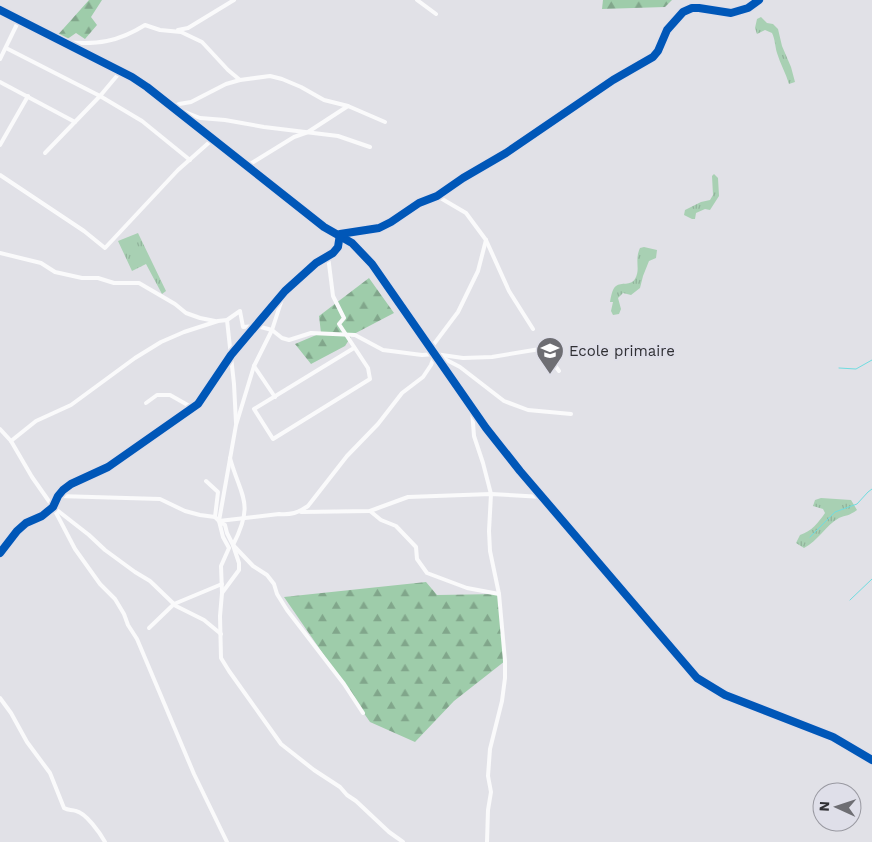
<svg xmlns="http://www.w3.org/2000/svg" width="872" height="842" viewBox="0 0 872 842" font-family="'Work Sans',sans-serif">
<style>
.grass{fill:url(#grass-tufts)}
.forest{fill:url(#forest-firs)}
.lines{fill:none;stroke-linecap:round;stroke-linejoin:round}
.stream{stroke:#70dce0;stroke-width:1}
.minor{stroke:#fafafb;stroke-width:4}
.tertiary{stroke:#fafafb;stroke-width:4.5}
.cycleway-casing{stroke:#dfdfe9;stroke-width:11}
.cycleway{stroke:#0057b8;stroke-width:8}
.labels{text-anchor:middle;stroke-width:4;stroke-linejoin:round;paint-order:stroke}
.poi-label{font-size:15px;fill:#303034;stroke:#dfdfe9;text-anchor:start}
</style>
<defs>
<pattern id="grass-tufts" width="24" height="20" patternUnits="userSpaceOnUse" patternTransform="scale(1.25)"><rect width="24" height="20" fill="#a8d0b3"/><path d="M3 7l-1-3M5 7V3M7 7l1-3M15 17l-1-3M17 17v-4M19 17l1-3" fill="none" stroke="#91b39b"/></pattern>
<pattern id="forest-firs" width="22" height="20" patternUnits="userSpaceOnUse" patternTransform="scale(1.25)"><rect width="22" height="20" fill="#9eccaa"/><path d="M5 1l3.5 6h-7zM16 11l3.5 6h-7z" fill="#81a68b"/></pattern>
</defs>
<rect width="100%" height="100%" fill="#e1e1e7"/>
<!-- grass -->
<g class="grass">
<path d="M 761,17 L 767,23 L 773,24 L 778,29 L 782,46 L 791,67 L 795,82 L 789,84 C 786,74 780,63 777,53 C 775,46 775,39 772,33 L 765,30 L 757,34 L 755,28 L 757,19 Z"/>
<path d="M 714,174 L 718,178 L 719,196 L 710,210 L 705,209 L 696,213 L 695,219 L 692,219 L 684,215 L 685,210 L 701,202 L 710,200 L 713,195 L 712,176 Z"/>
<path d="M 138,233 L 166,291 L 162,294 L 146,264 L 132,271 L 118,241 Z"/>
<path d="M 644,247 L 657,250 L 656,258 L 649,261 L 643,276 L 640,288 L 631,295 L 623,293 L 618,298 L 621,309 L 619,314 L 613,315 L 611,311 L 613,302 L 610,302 C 611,297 612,289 616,286 C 621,282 631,286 635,279 C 641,269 634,261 640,248 Z"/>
<path d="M 821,498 L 851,500 L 857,510 C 849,516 846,515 839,518 C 825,526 818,541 804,548 L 796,543 L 800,535 C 812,531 818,523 825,513 L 823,509 L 813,506 L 815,500 Z"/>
</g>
<!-- forest -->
<g class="forest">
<path d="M 89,0 L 102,0 L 91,17 L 97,25 L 85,39 L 76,33 L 63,42 L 55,38 Z"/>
<path d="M 603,0 L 672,0 L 665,7 L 602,9 Z"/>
<path d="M 369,278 L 394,313 L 352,335 L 345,346 L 311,364 L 295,344 L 321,333 L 319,316 Z"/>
<path d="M 426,582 L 437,595 L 499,594 L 505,661 L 454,701 L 415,742 L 370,722 L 284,597 Z"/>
</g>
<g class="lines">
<!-- stream -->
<g class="stream">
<path d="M 839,368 L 856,369 L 872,360"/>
<path d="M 810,537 L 835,512 L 857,504 L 868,492 L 872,489"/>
<path d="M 850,600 L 872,579"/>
</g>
<!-- minor -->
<g class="minor">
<path d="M 417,0 L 436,14"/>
<path d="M 178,30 L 188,28 L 234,0"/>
<path d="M 65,42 C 97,45 118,42 145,25 L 160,30 L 181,32 L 202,42 L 228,70 L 240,80"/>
<path d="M 6,48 L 100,96 L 45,153"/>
<path d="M 0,59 L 19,20"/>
<path d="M 121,71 L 100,96 L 142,121 L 190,160"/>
<path d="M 0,82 L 75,122"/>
<path d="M 173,107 L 179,104 L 191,102 L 226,84 L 240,80 L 270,76 L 282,79 L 301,87 L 324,100 L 348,106 L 385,122"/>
<path d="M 175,108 L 200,118 L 225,120 L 264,127 L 338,136 L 370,147"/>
<path d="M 0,145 L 28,96"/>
<path d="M 247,166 L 294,137 L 308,132 L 348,106"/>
<path d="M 0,175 L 84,231 L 105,248 L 178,170 L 213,139"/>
<path d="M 437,196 L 466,213 L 486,240 L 509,291 L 533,329"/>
<path d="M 0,253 L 41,263 L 55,272 L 82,278 L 98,278 L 114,283 L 139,283 L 175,304 L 186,313 L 200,318 L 215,321"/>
<path d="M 328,256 L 333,296 L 344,318 L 339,324 L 368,368 L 370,379 L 273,439 L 254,409 L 354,348"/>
<path d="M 227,320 L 234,384 L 236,423"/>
<path d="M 431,348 L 458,312 L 478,271 L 486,240"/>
<path d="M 439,356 L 460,367 L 504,401 L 528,410 L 571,414"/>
<path d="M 254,366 L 275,397"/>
<path d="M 146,403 L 157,395 L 170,395 L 193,408"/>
<path d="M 472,410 L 474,436 L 483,463 L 491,494 L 489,531 L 490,551 L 499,594 L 505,661 L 505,678 L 502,701 L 490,749 L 488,776 L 491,792 L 488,810 L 487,842"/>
<path d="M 0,429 L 11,441 L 32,477 L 53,507 L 89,535 L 105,550 L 135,572 L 150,581 L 176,606 L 204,620 L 221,634"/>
<path d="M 11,441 L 36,421 L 71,405 L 135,358 L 161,342 L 184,332 L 218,321 L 227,320 L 240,311 L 243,327 L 257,326 L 272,330 L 282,338 L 289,340 L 311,333 L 355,335 L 383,350 L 422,355 L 435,354 L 463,358 L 492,357 L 540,349 L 545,352 L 559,371"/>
<path d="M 230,458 C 241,498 255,502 233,545 L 239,563 L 239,570 L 222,593 L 220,616 L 221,658 L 229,671 L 281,744 L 314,770 L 340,787 L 347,795 L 356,801 L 389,832 L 403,842"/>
<path d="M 206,481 L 218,492 L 215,517"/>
<path d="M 58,496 L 160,499 L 185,511 L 200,515 L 215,517 L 219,521 L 279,514 C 291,515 298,513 308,506 L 347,456 L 378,424 L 402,393 L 423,377 L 431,365 L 435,354"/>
<path d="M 53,507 L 75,549 L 100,584 L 115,599 L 124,614 L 128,625 L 137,639 L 194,774 L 227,842"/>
<path d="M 370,511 L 381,520 L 396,526 L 416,547 L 417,559 L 427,573 L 467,588 L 499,594"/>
<path d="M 301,512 L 370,511 L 408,497 L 491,494 L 543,497"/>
<path d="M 220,522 L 225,525 L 227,533 L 233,545 L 253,566 L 267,575 L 274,584 L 277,594 L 287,610 L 344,684 L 363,713"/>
<path d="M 0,553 L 17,531 L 26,523 L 42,516 L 53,507 L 58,496 L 63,490 L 71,484 L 108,467 L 198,404 L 231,355 L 285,291 L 316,263 L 333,253 L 338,247 L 340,234 L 379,228 L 391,222 L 419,203 L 437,196 L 463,178 L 506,153 L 613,80 L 653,57 L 658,51 L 667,30 L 683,12 L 692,8 L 699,8 L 731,13 L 748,8 L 759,0"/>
<path d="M 222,593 L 221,566 L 229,548 L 223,537 L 219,521 L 236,425 L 254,366 L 272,330 L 283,296"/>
<path d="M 149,628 L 174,604 L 222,584"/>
<path d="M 0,698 L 11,713 L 27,742 L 50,773 L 64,808 C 69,811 71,809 76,811 C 86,813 100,833 105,842"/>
</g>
<!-- tertiary -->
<path class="tertiary" d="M 0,10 L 132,77 L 147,87 L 324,227 L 352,243 L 372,264 L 486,428 L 520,471 L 697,678 L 725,695 L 833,737 L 872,760"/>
<defs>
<g id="cycleway">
<path d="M 0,10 L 132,77 L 147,87 L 324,227 L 352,243 L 372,264 L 486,428 L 520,471 L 697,678 L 725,695 L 833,737 L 872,760"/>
<path d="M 0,553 L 17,531 L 26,523 L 42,516 L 53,507 L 58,496 L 63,490 L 71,484 L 108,467 L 198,404 L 231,355 L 285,291 L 316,263 L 333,253 L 338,247 L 340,234 L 379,228 L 391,222 L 419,203 L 437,196 L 463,178 L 506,153 L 613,80 L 653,57 L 658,51 L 667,30 L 683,12 L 692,8 L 699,8 L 731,13 L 748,8 L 759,0"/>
</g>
</defs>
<!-- cycleway casing -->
<use href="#cycleway" class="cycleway-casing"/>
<!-- cycleway -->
<use href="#cycleway" class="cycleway"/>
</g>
<!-- icons -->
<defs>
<symbol id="school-pin" viewBox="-11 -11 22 30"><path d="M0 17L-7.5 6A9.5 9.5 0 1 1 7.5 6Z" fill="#6e6e73" stroke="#dfdfe9"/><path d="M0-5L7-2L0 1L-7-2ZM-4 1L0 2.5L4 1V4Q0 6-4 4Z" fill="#fff"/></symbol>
</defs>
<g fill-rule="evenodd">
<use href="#school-pin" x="534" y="335" width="32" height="43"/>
</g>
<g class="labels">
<!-- poi labels -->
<g class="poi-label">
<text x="569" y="356">Ecole primaire</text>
</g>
</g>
<!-- north arrow -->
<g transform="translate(837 807) rotate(273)"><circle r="24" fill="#dfdfe9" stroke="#9999a1"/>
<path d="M0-4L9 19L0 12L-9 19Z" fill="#6e6e73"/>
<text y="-8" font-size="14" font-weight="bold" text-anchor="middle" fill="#303034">N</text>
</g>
</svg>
